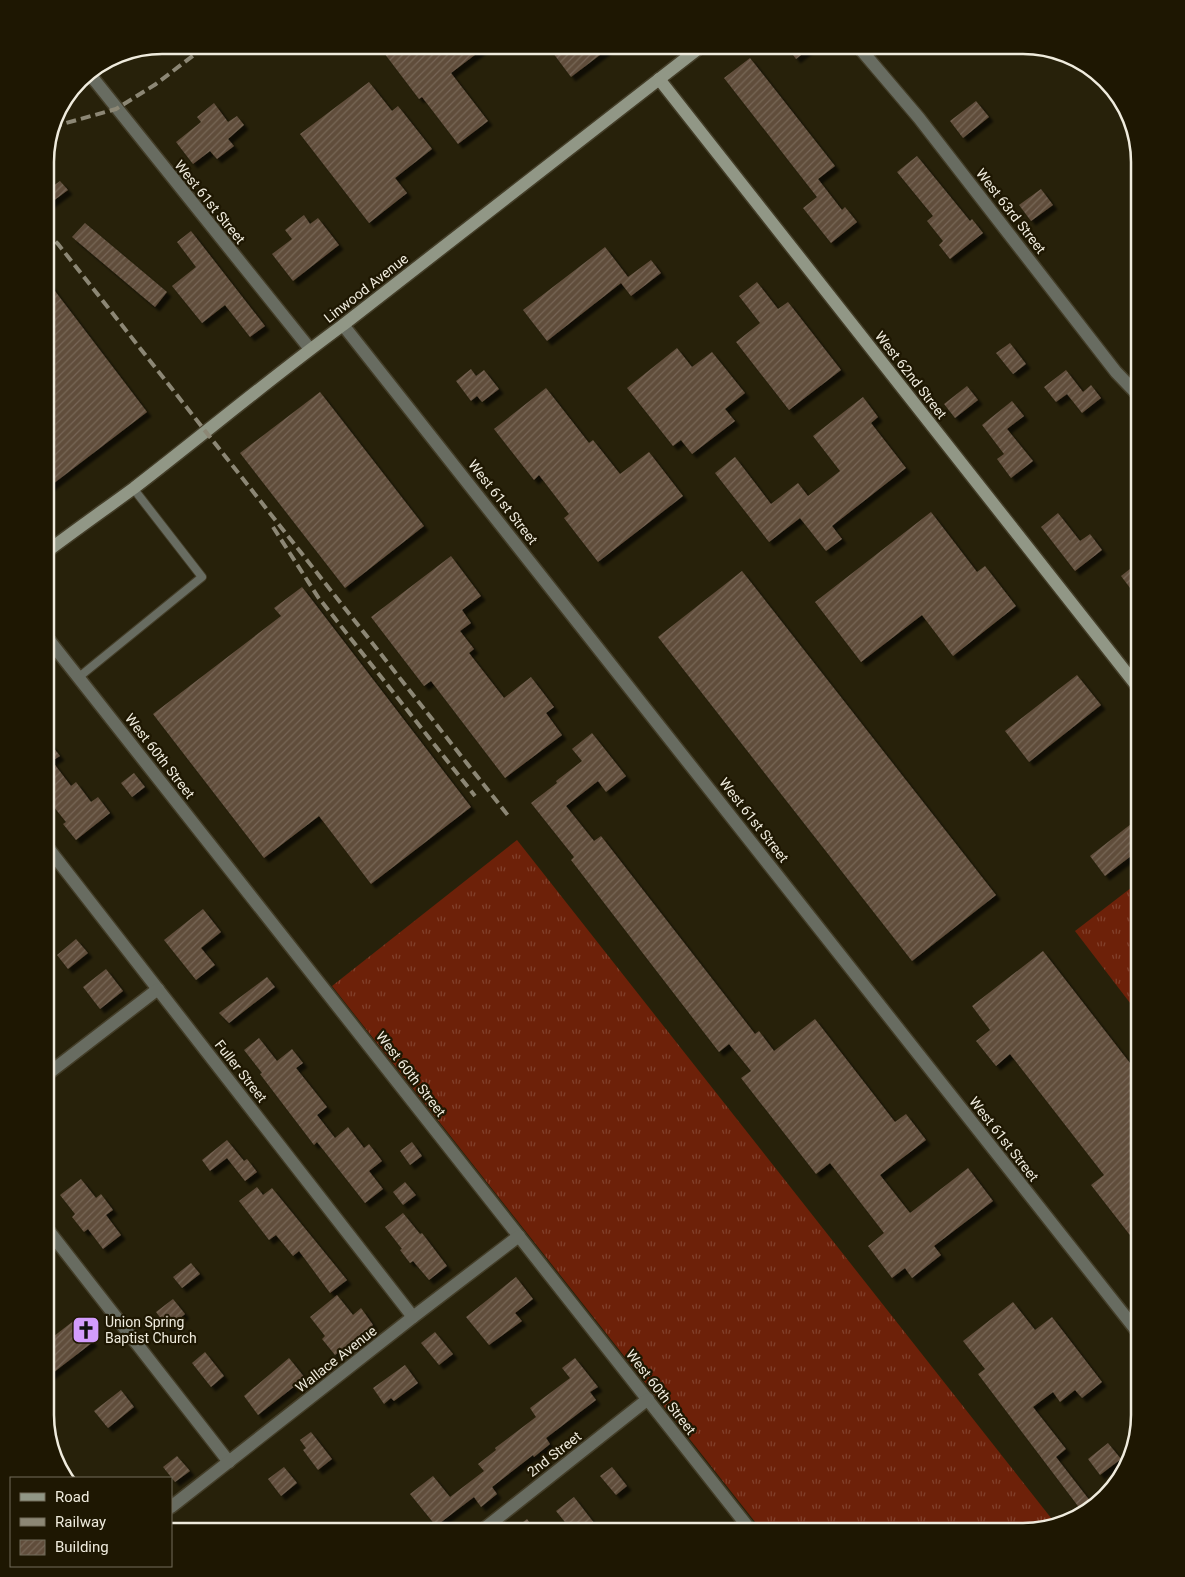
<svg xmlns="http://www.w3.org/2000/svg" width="1185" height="1577" viewBox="0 0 1185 1577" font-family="Roboto,sans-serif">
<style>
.grass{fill:url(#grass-tufts)}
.building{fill:url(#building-hatch);filter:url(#shadow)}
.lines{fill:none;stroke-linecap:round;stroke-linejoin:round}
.lane-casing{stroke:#433d28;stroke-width:10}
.street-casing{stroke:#433d28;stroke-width:15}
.secondary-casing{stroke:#433d28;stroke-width:15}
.lane{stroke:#686c61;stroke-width:8}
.street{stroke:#686c61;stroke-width:12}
.secondary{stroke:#919786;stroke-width:12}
.rail{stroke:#8c8775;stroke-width:4;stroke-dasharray:10 5;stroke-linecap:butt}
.labels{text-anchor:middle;stroke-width:4.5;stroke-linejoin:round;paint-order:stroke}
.street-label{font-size:14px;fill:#efebdd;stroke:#1e1702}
.poi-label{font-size:14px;fill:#efebdd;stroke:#1e1702;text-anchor:start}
.rim{fill:none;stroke:#efebdd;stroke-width:2.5}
</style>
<defs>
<pattern id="grass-tufts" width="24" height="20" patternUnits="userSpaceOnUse" patternTransform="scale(1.25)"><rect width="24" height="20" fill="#6d2109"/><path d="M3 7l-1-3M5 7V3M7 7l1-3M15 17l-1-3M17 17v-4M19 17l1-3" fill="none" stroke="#82412c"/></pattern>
<pattern id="building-hatch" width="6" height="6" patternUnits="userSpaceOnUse" patternTransform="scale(1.25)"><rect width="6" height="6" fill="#604d3b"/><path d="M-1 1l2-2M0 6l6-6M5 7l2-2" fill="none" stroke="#776757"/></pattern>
<filter id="shadow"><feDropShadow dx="4.5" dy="4.5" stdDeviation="1" flood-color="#0009"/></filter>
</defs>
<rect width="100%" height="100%" fill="#27210a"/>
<!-- grass -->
<g class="grass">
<path d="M 517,840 L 1055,1523 L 1024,1532 L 763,1532 L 332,986 Z"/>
<path d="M 1140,881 L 1140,1016 L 1075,931 Z"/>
</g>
<!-- building -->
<g class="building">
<path d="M 378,45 L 488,45 L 451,73 L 488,121 L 458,144 L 422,97 L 419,99 Z"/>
<path d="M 547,45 L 613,45 L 571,77 Z"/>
<path d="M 786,45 L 814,45 L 796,59 Z"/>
<path d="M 750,58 L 835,166 L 818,179 L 842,210 L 845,207 L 857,222 L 831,243 L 803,208 L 817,197 L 724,78 Z"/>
<path d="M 369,82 L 392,111 L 398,106 L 432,149 L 395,178 L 407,193 L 369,223 L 300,134 Z"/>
<path d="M 976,101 L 989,117 L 963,138 L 950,121 Z"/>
<path d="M 214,103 L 228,122 L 237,116 L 244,125 L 228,139 L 234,146 L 217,159 L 210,151 L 193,164 L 176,142 L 201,122 L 197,117 Z"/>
<path d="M 917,156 L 970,221 L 972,219 L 983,233 L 950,259 L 939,245 L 943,241 L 927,221 L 933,216 L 897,172 Z"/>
<path d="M 60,181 L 68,190 L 45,207 L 45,192 Z"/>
<path d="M 1041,189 L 1053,205 L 1031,221 L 1019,205 Z"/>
<path d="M 304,215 L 310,224 L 318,218 L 339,245 L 293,281 L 272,254 L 292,239 L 285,230 Z"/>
<path d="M 85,223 L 167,292 L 155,307 L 72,237 Z"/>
<path d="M 191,231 L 265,326 L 250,337 L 225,305 L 202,323 L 172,286 L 196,267 L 177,242 Z"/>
<path d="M 605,247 L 628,277 L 651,260 L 661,273 L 631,296 L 621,283 L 547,341 L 523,310 Z"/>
<path d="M 45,278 L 147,412 L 45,490 Z"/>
<path d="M 757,282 L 778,309 L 788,302 L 841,370 L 789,410 L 736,342 L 760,323 L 739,296 Z"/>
<path d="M 1010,343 L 1026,364 L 1013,374 L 996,353 Z"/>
<path d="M 677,348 L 692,367 L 712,352 L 745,393 L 725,409 L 735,421 L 692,454 L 681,440 L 673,446 L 627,388 Z"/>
<path d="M 471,369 L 476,376 L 484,370 L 499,389 L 482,402 L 477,396 L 471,401 L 456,381 Z"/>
<path d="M 1066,370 L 1083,392 L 1091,385 L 1101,398 L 1082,413 L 1067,394 L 1056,402 L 1044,387 Z"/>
<path d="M 967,386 L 978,400 L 955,418 L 944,404 Z"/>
<path d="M 546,388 L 589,443 L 593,440 L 620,474 L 649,452 L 683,496 L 598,562 L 564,518 L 569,514 L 539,475 L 534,480 L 494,429 Z"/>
<path d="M 320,392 L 424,526 L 345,588 L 240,453 Z"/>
<path d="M 863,397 L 878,417 L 871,423 L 906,468 L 832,526 L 842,539 L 826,551 L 800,518 L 769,542 L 715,473 L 735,457 L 771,504 L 798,483 L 808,496 L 840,471 L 813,436 Z"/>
<path d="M 1012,401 L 1024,416 L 1007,429 L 1033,461 L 1011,478 L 997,459 L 1004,454 L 982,425 Z"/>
<path d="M 931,512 L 977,572 L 985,566 L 1016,606 L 953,656 L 922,615 L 861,662 L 815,602 Z"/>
<path d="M 1058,513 L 1080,541 L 1090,534 L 1102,550 L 1075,571 L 1041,527 Z"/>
<path d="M 451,556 L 481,596 L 462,610 L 471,623 L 460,631 L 474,649 L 469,653 L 504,698 L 531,677 L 554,707 L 546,713 L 562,735 L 505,778 L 431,681 L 424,686 L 371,617 Z"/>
<path d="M 1140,561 L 1140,601 L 1121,576 Z"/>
<path d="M 742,571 L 996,895 L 912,961 L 658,637 Z"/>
<path d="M 302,587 L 471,807 L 371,884 L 319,816 L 264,858 L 153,714 L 281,616 L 274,608 Z"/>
<path d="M 1077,675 L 1101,705 L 1029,762 L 1005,731 Z"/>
<path d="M 592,733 L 626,776 L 606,792 L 598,781 L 566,806 L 594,841 L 601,836 L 755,1034 L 759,1031 L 774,1051 L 815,1019 L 895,1122 L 906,1114 L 926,1140 L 880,1175 L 910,1213 L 968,1168 L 993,1201 L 934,1246 L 941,1255 L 912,1278 L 905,1268 L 892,1278 L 868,1246 L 884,1233 L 830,1163 L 816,1174 L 741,1078 L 751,1071 L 729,1044 L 719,1052 L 571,860 L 574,857 L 531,803 L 557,783 L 556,781 L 582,761 L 572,749 Z"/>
<path d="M 45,737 L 60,756 L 52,761 L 71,786 L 76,782 L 91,802 L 98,797 L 110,813 L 76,840 L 63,824 L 66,822 L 45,796 Z"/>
<path d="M 134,773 L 145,787 L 132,797 L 121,783 Z"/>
<path d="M 1140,817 L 1140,849 L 1105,876 L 1090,856 Z"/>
<path d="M 203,909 L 221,932 L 201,948 L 215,965 L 196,980 L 164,940 Z"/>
<path d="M 76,939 L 88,953 L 68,969 L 57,955 Z"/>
<path d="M 1043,951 L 1140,1076 L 1140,1248 L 1091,1185 L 1104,1175 L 1010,1054 L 996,1066 L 976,1041 L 990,1030 L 972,1006 Z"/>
<path d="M 106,969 L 123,991 L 100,1009 L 83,987 Z"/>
<path d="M 267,977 L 275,987 L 229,1023 L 219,1013 Z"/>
<path d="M 259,1038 L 277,1061 L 292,1049 L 303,1063 L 296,1068 L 327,1107 L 317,1115 L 335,1138 L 348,1127 L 364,1148 L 369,1144 L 382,1161 L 369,1171 L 383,1189 L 365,1203 L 317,1142 L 314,1145 L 260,1074 L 262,1073 L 244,1050 Z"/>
<path d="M 227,1140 L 244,1161 L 247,1159 L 257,1172 L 245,1181 L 227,1158 L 210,1171 L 202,1160 Z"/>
<path d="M 412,1142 L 422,1156 L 410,1165 L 400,1151 Z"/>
<path d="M 81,1179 L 96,1198 L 101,1194 L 113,1210 L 106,1215 L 121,1235 L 103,1249 L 88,1229 L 84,1232 L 72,1217 L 75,1214 L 60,1195 Z"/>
<path d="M 405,1182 L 416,1195 L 403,1205 L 393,1192 Z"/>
<path d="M 257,1187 L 263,1195 L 272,1188 L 347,1280 L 330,1293 L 299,1251 L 293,1256 L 276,1235 L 269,1240 L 239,1201 Z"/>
<path d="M 403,1213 L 420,1234 L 422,1233 L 447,1266 L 429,1280 L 413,1261 L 410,1263 L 400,1250 L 402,1249 L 385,1227 Z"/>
<path d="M 191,1263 L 200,1274 L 182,1288 L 173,1277 Z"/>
<path d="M 516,1277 L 533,1299 L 515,1313 L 522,1321 L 489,1345 L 466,1317 Z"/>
<path d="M 337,1295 L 353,1315 L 361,1308 L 373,1325 L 335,1355 L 322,1339 L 325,1336 L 310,1317 Z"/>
<path d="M 173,1299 L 185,1314 L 168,1328 L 156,1312 Z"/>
<path d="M 1013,1302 L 1035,1330 L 1052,1317 L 1102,1382 L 1082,1398 L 1075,1390 L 1060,1402 L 1053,1392 L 1033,1407 L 1066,1449 L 1056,1457 L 1094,1506 L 1088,1513 L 1084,1514 L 978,1374 L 985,1369 L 963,1341 Z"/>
<path d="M 76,1319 L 93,1342 L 45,1379 L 45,1343 Z"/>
<path d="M 435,1332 L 453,1354 L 439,1365 L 421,1343 Z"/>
<path d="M 205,1352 L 224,1376 L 211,1387 L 192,1363 Z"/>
<path d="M 289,1358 L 305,1378 L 258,1415 L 244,1396 Z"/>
<path d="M 575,1358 L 598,1387 L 590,1392 L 596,1400 L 546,1438 L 550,1444 L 534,1457 L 533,1455 L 492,1487 L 497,1494 L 481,1507 L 474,1497 L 436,1526 L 410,1494 L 433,1476 L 450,1497 L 484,1471 L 478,1464 L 496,1450 L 495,1448 L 536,1417 L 530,1408 L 570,1378 L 562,1368 Z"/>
<path d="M 405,1365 L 418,1383 L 394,1401 L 391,1398 L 384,1404 L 373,1388 Z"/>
<path d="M 121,1390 L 134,1407 L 108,1428 L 94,1411 Z"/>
<path d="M 311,1432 L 332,1459 L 318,1470 L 303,1450 L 306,1448 L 300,1440 Z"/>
<path d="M 1108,1443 L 1121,1459 L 1100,1475 L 1088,1459 Z"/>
<path d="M 177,1456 L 190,1471 L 175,1482 L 163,1467 Z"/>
<path d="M 284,1467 L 297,1483 L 281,1496 L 268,1479 Z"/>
<path d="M 612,1467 L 627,1486 L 616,1495 L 600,1476 Z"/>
<path d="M 574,1497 L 601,1532 L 573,1532 L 556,1511 Z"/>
<path d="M 527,1519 L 537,1532 L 510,1532 Z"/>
</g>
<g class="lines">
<defs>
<g id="lane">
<path d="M 45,656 L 56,647"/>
<path d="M 79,677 L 202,577 L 133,488"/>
</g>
<g id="street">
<path d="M 857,45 L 919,118 L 1116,372 L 1140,397"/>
<path d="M 88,72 L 310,349"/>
<path d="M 343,325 L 1140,1335"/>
<path d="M 45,635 L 752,1532"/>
<path d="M 45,844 L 413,1317"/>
<path d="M 45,1076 L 158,989"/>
<path d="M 45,1226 L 229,1462"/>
<path d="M 171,1507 L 413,1317 L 519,1236"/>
<path d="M 480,1532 L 648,1399"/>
</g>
<g id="secondary">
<path d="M 659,79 L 1140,690"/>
<path d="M 45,553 C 74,531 104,510 134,488 C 204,434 272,377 343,325 L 703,45"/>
</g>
</defs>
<!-- lane casing -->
<use href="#lane" class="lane-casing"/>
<!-- street casing -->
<use href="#street" class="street-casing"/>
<!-- secondary casing -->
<use href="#secondary" class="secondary-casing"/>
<!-- lane -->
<use href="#lane" class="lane"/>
<!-- street -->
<use href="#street" class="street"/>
<!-- secondary -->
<use href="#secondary" class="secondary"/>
<!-- rail -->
<g class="rail">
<path d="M 52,127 L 116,109 L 156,84 L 207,45"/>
<path d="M 45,231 L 58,244 L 510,818"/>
<path d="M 273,527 L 318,597 L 475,796"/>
</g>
</g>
<!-- icons -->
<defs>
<symbol id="church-square" viewBox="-11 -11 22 22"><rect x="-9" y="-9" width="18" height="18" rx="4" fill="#d39cfc" stroke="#1e1702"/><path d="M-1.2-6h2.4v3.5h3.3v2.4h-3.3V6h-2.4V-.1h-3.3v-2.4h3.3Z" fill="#111"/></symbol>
</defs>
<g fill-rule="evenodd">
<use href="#church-square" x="70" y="1314" width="32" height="32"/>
</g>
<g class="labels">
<!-- street labels -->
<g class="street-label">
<text transform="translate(210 202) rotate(51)" y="5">West 61st Street</text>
<text transform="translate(1011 211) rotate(52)" y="5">West 63rd Street</text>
<text transform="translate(366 288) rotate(-38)" y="5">Linwood Avenue</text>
<text transform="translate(911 375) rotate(52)" y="5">West 62nd Street</text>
<text transform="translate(503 502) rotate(52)" y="5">West 61st Street</text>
<text transform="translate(160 756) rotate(52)" y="5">West 60th Street</text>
<text transform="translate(754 820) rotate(52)" y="5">West 61st Street</text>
<text transform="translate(241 1071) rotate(52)" y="5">Fuller Street</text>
<text transform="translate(411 1074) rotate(52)" y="5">West 60th Street</text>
<text transform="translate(1004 1139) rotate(52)" y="5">West 61st Street</text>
<text transform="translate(336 1359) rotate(-38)" y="5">Wallace Avenue</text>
<text transform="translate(661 1392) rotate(52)" y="5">West 60th Street</text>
<text transform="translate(554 1454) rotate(-38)" y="5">2nd Street</text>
</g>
<!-- poi labels -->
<g class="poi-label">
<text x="105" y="1327">Union Spring<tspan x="105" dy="16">Baptist Church</tspan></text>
</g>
</g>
<!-- crop -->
<path d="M0 0H1185V1577H0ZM162 54H1023A108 108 0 0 1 1131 162V1415A108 108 0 0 1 1023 1523H162A108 108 0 0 1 54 1415V162A108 108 0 0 1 162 54Z" fill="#1e1702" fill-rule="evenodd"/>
<path class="rim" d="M162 54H1023A108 108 0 0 1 1131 162V1415A108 108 0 0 1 1023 1523H162A108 108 0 0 1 54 1415V162A108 108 0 0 1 162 54Z"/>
<!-- legend -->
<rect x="10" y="1477" width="162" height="90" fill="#1e1702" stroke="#726c5a"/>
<rect x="20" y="1493" width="25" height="8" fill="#919786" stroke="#726c5a"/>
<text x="55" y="1502" font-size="15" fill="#efebdd">Road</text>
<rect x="20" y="1518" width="25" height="8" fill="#8c8775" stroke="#726c5a"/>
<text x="55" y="1527" font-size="15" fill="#efebdd">Railway</text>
<rect x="20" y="1540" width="25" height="15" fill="url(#building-hatch)" stroke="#726c5a"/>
<text x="55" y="1552" font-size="15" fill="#efebdd">Building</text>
</svg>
